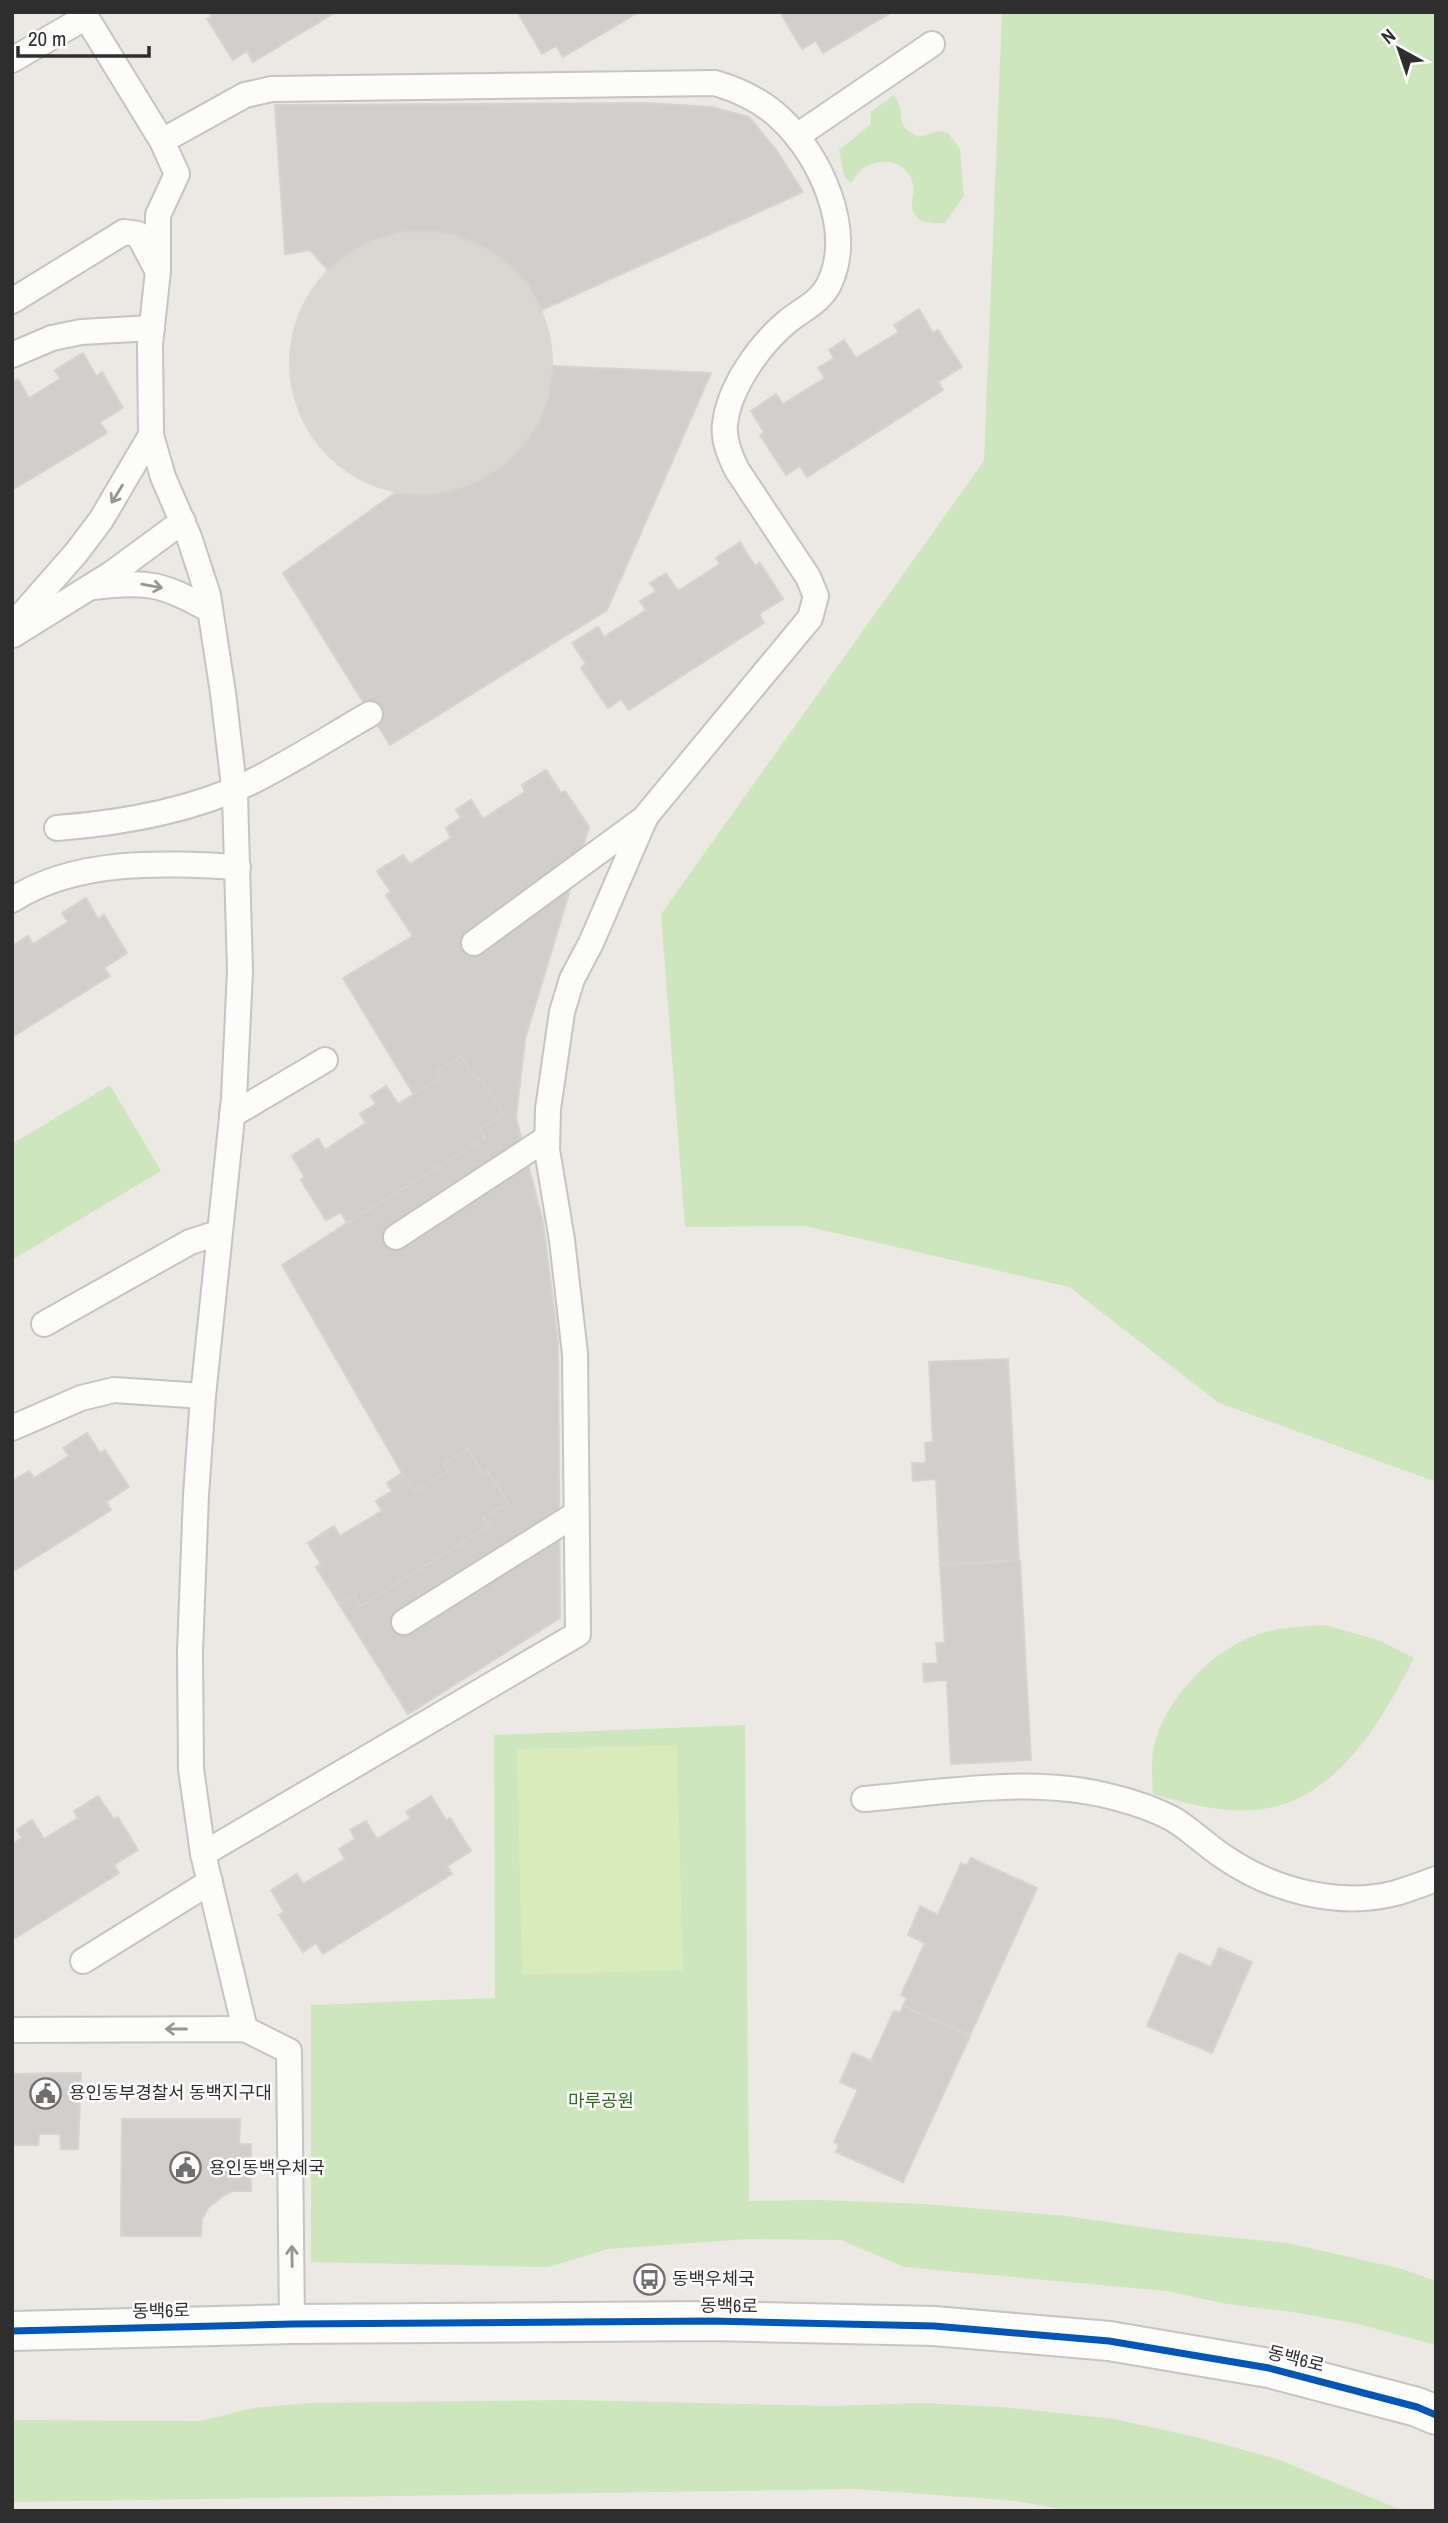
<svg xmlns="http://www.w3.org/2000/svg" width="1448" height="2523" viewBox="0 0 1448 2523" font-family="'Archivo Narrow','Noto Sans KR',sans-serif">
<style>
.green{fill:#cee6be}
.pitch{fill:#d9eabb}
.plaza{fill:#dad6d2}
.building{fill:#d1cecb;stroke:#d7d4d0;stroke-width:2}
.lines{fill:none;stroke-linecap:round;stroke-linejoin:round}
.service-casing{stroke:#c5c4c5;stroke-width:28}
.tertiary-casing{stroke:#c5c4c5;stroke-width:42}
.service{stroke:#fcfcfb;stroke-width:24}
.tertiary{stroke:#fcfcfb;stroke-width:38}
.cycleway-casing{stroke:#fff;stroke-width:11}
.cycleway{stroke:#0057b8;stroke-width:7}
.oneway{stroke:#959594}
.labels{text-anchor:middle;stroke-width:5;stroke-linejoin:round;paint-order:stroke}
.poi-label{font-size:18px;fill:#2e2e2e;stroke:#fff;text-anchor:start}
.park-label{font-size:18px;fill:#2c6e1b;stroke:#fff}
.street-label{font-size:18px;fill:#2e2e2e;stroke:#fff}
</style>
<rect width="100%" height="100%" fill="#ece8e4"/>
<!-- green -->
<g class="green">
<path d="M 1002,12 L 1436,12 L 1436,1482 L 1219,1403 L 1069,1287 L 805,1226 L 685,1227 L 661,914 L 984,461 Z"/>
<path d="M 894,95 C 908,114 891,124 919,137 L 939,131 L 948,133 L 960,149 L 964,196 L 945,223 C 934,223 923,225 915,215 C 908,205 916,194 913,184 C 907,159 878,156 861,170 C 857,174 854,179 851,183 L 844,176 L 839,150 L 870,125 L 871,112 Z"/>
<path d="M 110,1085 L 161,1171 L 12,1260 L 12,1144 Z"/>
<path d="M 1325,1625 L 1381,1641 L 1414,1658 C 1383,1718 1341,1794 1269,1808 C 1232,1816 1188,1804 1153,1794 C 1152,1778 1151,1761 1154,1746 C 1165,1699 1211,1651 1256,1635 C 1277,1627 1302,1627 1325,1625 Z"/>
<path d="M 745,1725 L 749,2201 L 820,2200 L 925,2204 L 1066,2216 L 1175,2232 L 1288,2243 L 1402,2269 L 1436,2281 L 1436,2345 L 1358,2324 L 1293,2312 L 1227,2304 L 1166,2291 L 904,2267 L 841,2240 L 749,2239 L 608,2249 L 548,2267 L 311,2262 L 311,2005 L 495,1998 L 494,1735 Z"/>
<path d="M 567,2400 L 832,2406 L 922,2403 L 1001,2407 L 1114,2419 L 1200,2438 L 1277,2459 L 1404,2511 L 1070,2511 L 1016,2501 L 856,2489 L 12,2502 L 12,2420 L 201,2421 L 253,2408 L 308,2403 Z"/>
</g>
<!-- pitch -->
<path class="pitch" d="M 677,1745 L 683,1970 L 522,1975 L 517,1749 Z"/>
<!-- plaza -->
<circle class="plaza" cx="421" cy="363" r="132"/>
<!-- building -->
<g class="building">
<path d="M 209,12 L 336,12 L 253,62 L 247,51 L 233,60 L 207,19 L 212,17 Z"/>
<path d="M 639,12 L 563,57 L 556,46 L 542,54 L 518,13 Z"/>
<path d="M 780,12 L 892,12 L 823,53 L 816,41 L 802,49 Z"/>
<path d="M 645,103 L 712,107 L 749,117 L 777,151 L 803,192 L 542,310 L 529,286 L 510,265 L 486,248 L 460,237 L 432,231 L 403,232 L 376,239 L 350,252 L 328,270 L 310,250 L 285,254 L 275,105 Z"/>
<path d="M 919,309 L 933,333 L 938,330 L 962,367 L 938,382 L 943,390 L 807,477 L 800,466 L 786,475 L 760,435 L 764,432 L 751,411 L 776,394 L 783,404 L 825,378 L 818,368 L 834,358 L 829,350 L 844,340 L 856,358 L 899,332 L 894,325 Z"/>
<path d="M 83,353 L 96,376 L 102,372 L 123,408 L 100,422 L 107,433 L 12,490 L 12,382 L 18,379 L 29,398 L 60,379 L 55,370 Z"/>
<path d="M 553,366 L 711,373 L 607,610 L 390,745 L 283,573 L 395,493 L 424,495 L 452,491 L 479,481 L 503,466 L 523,446 L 539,422 L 549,395 Z"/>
<path d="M 740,542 L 755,566 L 760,563 L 783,599 L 759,614 L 764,623 L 629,710 L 621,699 L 608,708 L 581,668 L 586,664 L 572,643 L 598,627 L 604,637 L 646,610 L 640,601 L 656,591 L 650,583 L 666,573 L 678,591 L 720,564 L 716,558 Z"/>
<path d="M 546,770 L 561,793 L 565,791 L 589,827 L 565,842 L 570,850 L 434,937 L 427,926 L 413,936 L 386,895 L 391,892 L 377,871 L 403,855 L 410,864 L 451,838 L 446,828 L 461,818 L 456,810 L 471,800 L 483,819 L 525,792 L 522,785 Z"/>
<path d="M 546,770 L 561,793 L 565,791 L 589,827 L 525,1039 L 516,1118 L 543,1222 L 558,1341 L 560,1618 L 408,1714 L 316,1567 L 321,1564 L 308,1543 L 334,1526 L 340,1536 L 382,1511 L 376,1501 L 392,1491 L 387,1483 L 402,1473 L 282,1265 L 347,1223 L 341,1212 L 326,1220 L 301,1180 L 305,1177 L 292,1156 L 318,1139 L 325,1150 L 366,1123 L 360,1114 L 376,1104 L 371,1096 L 386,1086 L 398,1104 L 414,1095 L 343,978 L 413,936 L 386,895 L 391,892 L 377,871 L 403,855 L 410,864 L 451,838 L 446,828 L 461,818 L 456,810 L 471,800 L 483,819 L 525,792 L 522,785 Z"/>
<path d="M 86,898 L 98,919 L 104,915 L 127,953 L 104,968 L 110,976 L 12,1037 L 12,946 L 28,936 L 33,944 L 68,922 L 62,913 Z"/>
<path d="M 461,1056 L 476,1080 L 480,1078 L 504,1114 L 480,1129 L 485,1138 L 347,1223 L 341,1212 L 326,1220 L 301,1180 L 305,1177 L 292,1156 L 318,1139 L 325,1150 L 366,1123 L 360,1114 L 376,1104 L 371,1096 L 386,1086 L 398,1104 L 440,1078 L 436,1072 Z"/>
<path d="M 1008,1359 L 1019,1560 L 940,1564 L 936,1479 L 913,1481 L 912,1463 L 926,1463 L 925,1443 L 933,1442 L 929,1362 Z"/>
<path d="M 87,1433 L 100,1453 L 105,1450 L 129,1487 L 106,1502 L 111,1510 L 12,1572 L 12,1481 L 29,1471 L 34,1478 L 69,1456 L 63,1448 Z"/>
<path d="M 468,1449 L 483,1473 L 487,1470 L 508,1503 L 483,1518 L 489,1526 L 360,1606 L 354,1595 L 340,1604 L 316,1567 L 321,1564 L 308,1543 L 334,1526 L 340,1536 L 382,1511 L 376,1501 L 392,1491 L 387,1483 L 402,1473 L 414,1492 L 448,1471 L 444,1464 Z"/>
<path d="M 1020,1561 L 1031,1760 L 951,1764 L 947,1680 L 924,1682 L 923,1664 L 938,1663 L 936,1643 L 945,1643 L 940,1565 Z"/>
<path d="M 98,1796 L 114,1819 L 118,1817 L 138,1850 L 114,1865 L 119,1873 L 12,1940 L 12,1844 L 22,1838 L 17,1830 L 32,1820 L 44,1839 L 78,1818 L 74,1811 Z"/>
<path d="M 431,1796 L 446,1820 L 450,1818 L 471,1851 L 447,1866 L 452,1874 L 323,1954 L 316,1943 L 303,1952 L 279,1915 L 284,1912 L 271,1890 L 297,1874 L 303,1884 L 345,1859 L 339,1849 L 355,1839 L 350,1830 L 366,1821 L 377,1839 L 411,1818 L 406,1812 Z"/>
<path d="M 971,1858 L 1037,1888 L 970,2035 L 903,2006 L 907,1998 L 901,1995 L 925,1943 L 908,1935 L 920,1906 L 938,1915 L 961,1863 L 967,1866 Z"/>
<path d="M 1219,1948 L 1252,1962 L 1212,2053 L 1147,2026 L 1179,1953 L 1211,1967 Z"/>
<path d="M 903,2006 L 970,2036 L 903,2182 L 836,2152 L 839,2145 L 834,2142 L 858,2090 L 840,2082 L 853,2053 L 871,2061 L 894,2011 L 900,2013 Z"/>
<path d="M 81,2073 L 78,2149 L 61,2149 L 60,2134 L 39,2134 L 38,2145 L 12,2145 L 12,2074 Z"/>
<path d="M 122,2119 L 240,2119 L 239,2144 L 251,2144 L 251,2191 L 233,2191 L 224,2195 L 208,2208 L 202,2219 L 201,2236 L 121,2236 Z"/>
</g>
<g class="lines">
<defs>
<g id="service">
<path d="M 12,60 L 86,17 L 162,141 L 245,95 L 272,89 L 715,83 C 739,90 761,100 780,118 C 820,155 854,229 830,282 C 822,301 803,309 788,321 C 760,344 729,387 725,424 C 723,440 730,456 737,470 L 808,577 L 816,596 L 810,618 L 646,816 L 591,943 L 572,979 L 562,1012 L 548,1109 L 547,1150 L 562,1240 L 575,1354 L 578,1634 L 203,1854"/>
<path d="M 797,136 L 932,44"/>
<path d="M 162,141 L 177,174 L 158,215 L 158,271 L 150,344 L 151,435 L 163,477 L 189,537 L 208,595 L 223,693 L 235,795 L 240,971 L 234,1098 L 203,1396 L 196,1495 L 190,1652 L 191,1769 L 203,1854 L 245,2029"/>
<path d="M 12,301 L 124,232 L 138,234 L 156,268"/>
<path d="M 12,355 L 52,338 L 81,332 L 152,328"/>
<path d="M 94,587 C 150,581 160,583 210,610"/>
<path d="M 12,626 L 76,553 L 101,520 L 151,435"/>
<path d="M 13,635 L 111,574 L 183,521"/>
<path d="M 57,828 C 122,823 190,811 249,783 C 290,763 330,737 370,714"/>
<path d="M 12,900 C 77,858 164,863 238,867"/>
<path d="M 474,943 L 646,817"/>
<path d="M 232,1115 L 325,1060"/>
<path d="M 396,1237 L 547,1138"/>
<path d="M 44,1324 L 190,1242 L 218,1233"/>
<path d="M 12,1428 L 81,1398 L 114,1390 L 203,1396"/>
<path d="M 404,1622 L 576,1514"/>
<path d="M 864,1799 C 945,1792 1033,1776 1113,1797 C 1133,1802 1154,1809 1173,1819 C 1191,1830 1206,1845 1224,1857 C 1272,1890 1338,1908 1396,1893 C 1409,1889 1423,1884 1436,1879"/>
<path d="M 83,1961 L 210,1882"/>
<path d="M 12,2030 L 245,2029 L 289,2051 L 292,2324"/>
</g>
<path id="tertiary" d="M 12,2331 L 292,2324 L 712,2321 L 934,2326 L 1109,2341 L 1269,2368 L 1417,2407 L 1436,2415"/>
</defs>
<!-- service casing -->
<use href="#service" class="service-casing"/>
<!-- tertiary casing -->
<use href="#tertiary" class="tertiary-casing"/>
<!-- service -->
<use href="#service" class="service"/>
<!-- tertiary -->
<use href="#tertiary" class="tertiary"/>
<defs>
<path id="cycleway" d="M 12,2331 L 292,2324 L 712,2321 L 934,2326 L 1109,2341 L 1269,2368 L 1417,2407 L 1436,2415"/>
</defs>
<!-- cycleway casing -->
<use href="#cycleway" class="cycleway-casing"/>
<!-- cycleway -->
<use href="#cycleway" class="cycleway"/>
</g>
<!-- one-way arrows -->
<defs><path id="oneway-shaft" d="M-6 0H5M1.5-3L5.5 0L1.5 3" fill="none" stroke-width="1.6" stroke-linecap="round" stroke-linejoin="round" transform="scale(1.75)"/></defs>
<g class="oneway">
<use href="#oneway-shaft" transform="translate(117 494) rotate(122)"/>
<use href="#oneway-shaft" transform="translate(152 586) rotate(10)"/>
<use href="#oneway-shaft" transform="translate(176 2029) rotate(180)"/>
<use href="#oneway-shaft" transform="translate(292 2256) rotate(-91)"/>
</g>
<!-- icons -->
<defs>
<symbol id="civic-ring" viewBox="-11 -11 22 22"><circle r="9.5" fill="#fff" stroke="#706f6e" stroke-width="1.5"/><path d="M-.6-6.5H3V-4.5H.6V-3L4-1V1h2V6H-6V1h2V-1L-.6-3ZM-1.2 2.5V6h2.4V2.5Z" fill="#706f6e"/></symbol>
<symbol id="bus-ring" viewBox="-11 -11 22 22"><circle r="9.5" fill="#fff" stroke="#706f6e" stroke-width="1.5"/><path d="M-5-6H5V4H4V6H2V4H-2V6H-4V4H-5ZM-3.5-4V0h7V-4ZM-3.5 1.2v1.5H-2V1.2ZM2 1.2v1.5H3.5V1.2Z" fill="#706f6e"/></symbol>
</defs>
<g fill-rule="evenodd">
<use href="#civic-ring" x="28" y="2076" width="35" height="35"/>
<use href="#civic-ring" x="168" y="2150" width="35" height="35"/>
<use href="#bus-ring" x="632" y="2262" width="35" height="35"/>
</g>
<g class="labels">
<!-- poi labels -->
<g class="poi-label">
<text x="69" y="2099">용인동부경찰서 동백지구대</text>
<text x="209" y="2174">용인동백우체국</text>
<text x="672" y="2285">동백우체국</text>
</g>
<!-- park labels -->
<g class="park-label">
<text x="601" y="2107">마루공원</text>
</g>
<!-- street labels -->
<g class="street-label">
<text transform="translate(729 2306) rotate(1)" y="6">동백6로</text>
<text transform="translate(161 2311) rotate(-1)" y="6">동백6로</text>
<text transform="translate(1296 2359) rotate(14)" y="6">동백6로</text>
</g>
</g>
<!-- border -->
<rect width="1448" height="2523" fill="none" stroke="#2e2e2e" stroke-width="28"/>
<!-- north arrow -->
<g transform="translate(1399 49) rotate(320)" stroke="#ffffff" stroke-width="5" paint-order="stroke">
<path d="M0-5L12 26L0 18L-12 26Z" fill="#2e2e2e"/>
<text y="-10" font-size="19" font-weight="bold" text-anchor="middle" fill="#2e2e2e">N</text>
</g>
<!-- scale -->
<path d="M18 46v10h131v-10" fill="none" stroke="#2e2e2e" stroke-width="3.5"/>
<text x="28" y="46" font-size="21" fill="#2e2e2e" stroke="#ffffff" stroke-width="5" paint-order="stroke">20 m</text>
</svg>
